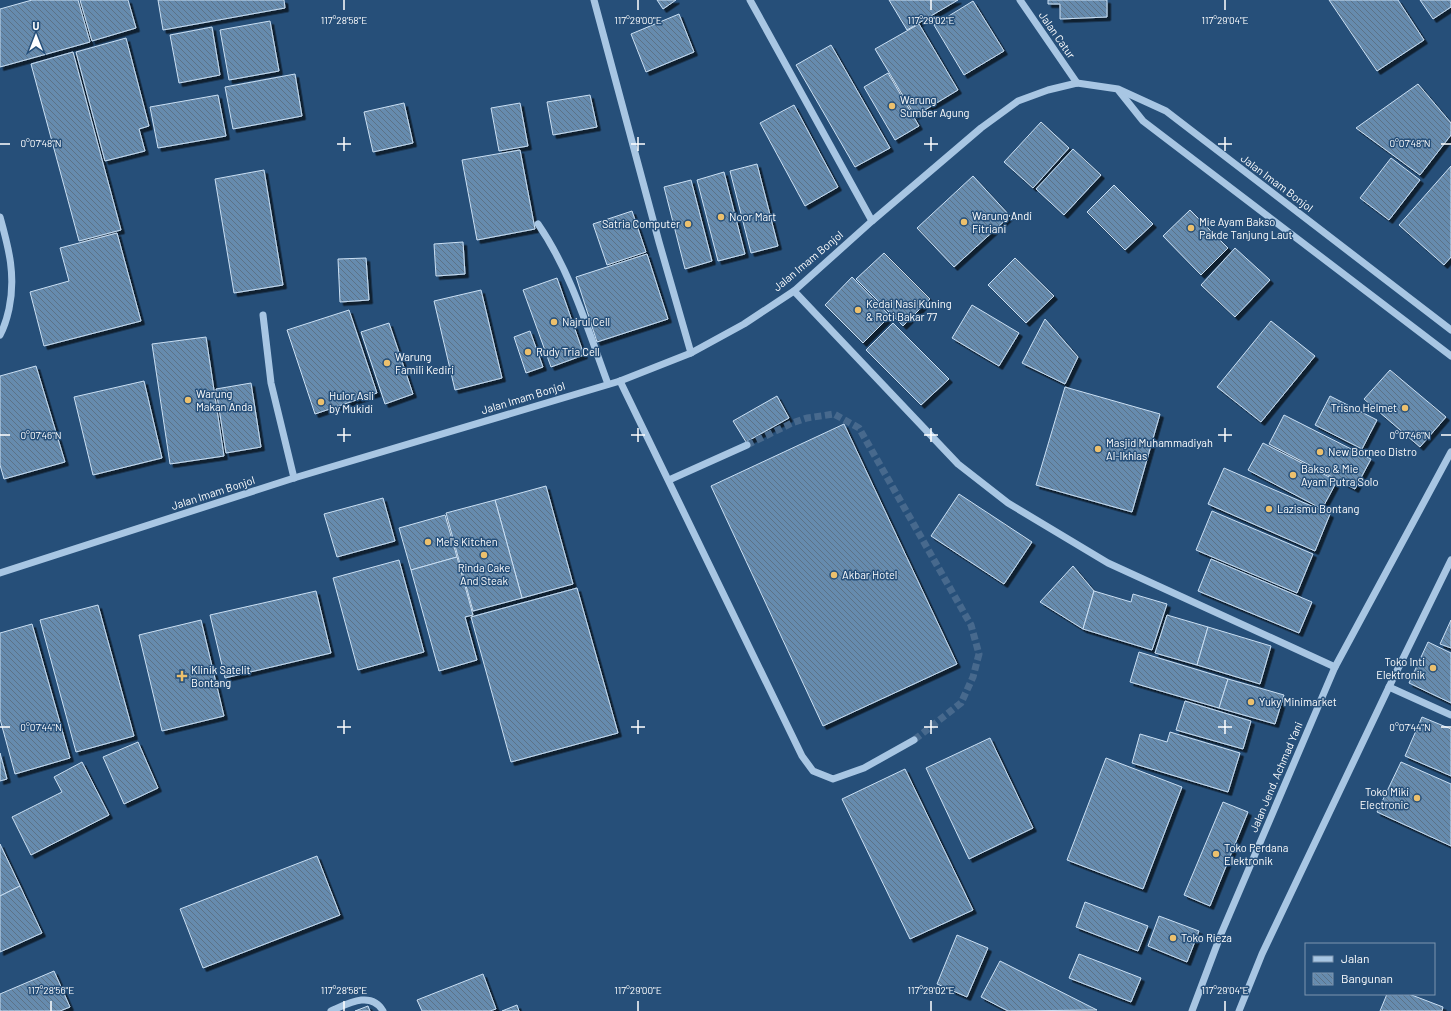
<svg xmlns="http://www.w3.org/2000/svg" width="1451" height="1011" viewBox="0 0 1451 1011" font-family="Barlow,sans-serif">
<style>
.building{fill:url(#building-back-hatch);stroke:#cadff3;filter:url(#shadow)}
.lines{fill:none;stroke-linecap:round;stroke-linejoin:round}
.minor-tunnel{stroke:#47698d;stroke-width:7;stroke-dasharray:7 3.5;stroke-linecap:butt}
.minor{stroke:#a8c6e3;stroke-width:7}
.ticks{fill:none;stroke:#fff;stroke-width:1.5}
.poi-dot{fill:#ecc06d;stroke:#264f79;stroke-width:1.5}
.labels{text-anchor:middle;stroke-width:3;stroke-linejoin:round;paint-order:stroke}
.street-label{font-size:11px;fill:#fff;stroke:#264f79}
.poi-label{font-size:11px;fill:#fff;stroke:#264f79;text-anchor:start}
.ticks-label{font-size:10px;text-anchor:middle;fill:#fff;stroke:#264f79;stroke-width:3;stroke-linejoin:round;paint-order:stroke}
</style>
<defs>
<pattern id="building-back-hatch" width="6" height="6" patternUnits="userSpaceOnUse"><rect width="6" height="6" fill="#668bae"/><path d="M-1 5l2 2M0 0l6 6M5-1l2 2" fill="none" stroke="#5c7287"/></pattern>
<filter id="shadow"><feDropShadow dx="3.5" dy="3.5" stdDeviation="0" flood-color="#0009"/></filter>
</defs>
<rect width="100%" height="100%" fill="#264f79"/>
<!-- building -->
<g class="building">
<path d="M 32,0 L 78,0 L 90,42 L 0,67 L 0,9 Z"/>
<path d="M 80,0 L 128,0 L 136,28 L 92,41 Z"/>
<path d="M 158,0 L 284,0 L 285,8 L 163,30 Z"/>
<path d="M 657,0 L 676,0 L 663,9 Z"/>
<path d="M 889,0 L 958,0 L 907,30 Z"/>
<path d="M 1048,0 L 1107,0 L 1107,17 L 1060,19 L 1060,4 L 1048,4 Z"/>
<path d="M 1329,0 L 1398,0 L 1424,40 L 1377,71 Z"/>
<path d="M 1420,0 L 1451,0 L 1451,7 L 1433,19 Z"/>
<path d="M 973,1 L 1004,51 L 964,75 L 934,25 Z"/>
<path d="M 679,14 L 694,52 L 646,72 L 631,34 Z"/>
<path d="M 270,21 L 279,71 L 229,80 L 220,30 Z"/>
<path d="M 919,24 L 958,90 L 915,116 L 875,49 Z"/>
<path d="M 212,27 L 220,75 L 179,83 L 170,35 Z"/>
<path d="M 126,38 L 149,126 L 139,129 L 145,151 L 105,161 L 76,52 Z"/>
<path d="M 831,45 L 890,148 L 855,167 L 796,65 Z"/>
<path d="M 73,52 L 121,230 L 79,241 L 31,64 Z"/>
<path d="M 888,73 L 919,126 L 895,140 L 864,87 Z"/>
<path d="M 295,74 L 302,116 L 233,129 L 225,87 Z"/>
<path d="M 1418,84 L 1451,123 L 1451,135 L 1420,175 L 1356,128 Z"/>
<path d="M 218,95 L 226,136 L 158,148 L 150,107 Z"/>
<path d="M 590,95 L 597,127 L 553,135 L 547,102 Z"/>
<path d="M 404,103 L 413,143 L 373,152 L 364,112 Z"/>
<path d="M 520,103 L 528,146 L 499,151 L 491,108 Z"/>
<path d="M 794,105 L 838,187 L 805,206 L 760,123 Z"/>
<path d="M 1041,122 L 1069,148 L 1033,188 L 1004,162 Z"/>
<path d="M 1073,149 L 1101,175 L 1064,215 L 1036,189 Z"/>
<path d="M 520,150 L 535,229 L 477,240 L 462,160 Z"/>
<path d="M 1391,158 L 1420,180 L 1389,220 L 1360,198 Z"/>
<path d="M 757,164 L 778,246 L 751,253 L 730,171 Z"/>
<path d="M 1451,166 L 1451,257 L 1444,265 L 1399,225 Z"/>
<path d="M 264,170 L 283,285 L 234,293 L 215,179 Z"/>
<path d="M 724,172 L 745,254 L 718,261 L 697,180 Z"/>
<path d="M 973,176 L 1010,216 L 954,267 L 917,228 Z"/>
<path d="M 691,180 L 712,261 L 685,269 L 664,187 Z"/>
<path d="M 1114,185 L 1153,224 L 1125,250 L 1087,212 Z"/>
<path d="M 1190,210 L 1228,248 L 1201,275 L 1163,236 Z"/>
<path d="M 632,211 L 646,252 L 607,265 L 593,224 Z"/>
<path d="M 117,233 L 141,321 L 44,346 L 30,292 L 69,281 L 60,248 Z"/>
<path d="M 463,242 L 465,274 L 436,276 L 434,244 Z"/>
<path d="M 1235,248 L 1270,280 L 1235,317 L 1201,285 Z"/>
<path d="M 884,253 L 930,299 L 903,326 L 856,279 Z"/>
<path d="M 647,254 L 668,319 L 597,342 L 576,277 Z"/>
<path d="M 366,258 L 369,300 L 340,302 L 338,259 Z"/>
<path d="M 1015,258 L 1054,296 L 1026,323 L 988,285 Z"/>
<path d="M 852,277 L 890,316 L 863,343 L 825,305 Z"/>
<path d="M 557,278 L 584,355 L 551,367 L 523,290 Z"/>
<path d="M 481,290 L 502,378 L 455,390 L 434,301 Z"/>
<path d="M 972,305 L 1019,333 L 999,366 L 952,338 Z"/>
<path d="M 349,310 L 377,393 L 315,414 L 287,330 Z"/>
<path d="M 1045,319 L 1078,357 L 1065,384 L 1022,363 Z"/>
<path d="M 1271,321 L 1315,356 L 1261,422 L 1217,387 Z"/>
<path d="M 389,323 L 413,394 L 385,404 L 361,332 Z"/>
<path d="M 893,323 L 949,379 L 921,405 L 866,350 Z"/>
<path d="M 530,331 L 543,367 L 526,373 L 514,337 Z"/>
<path d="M 206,337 L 224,456 L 170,464 L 152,344 Z"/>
<path d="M 36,366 L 65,462 L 4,479 L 0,465 L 0,376 Z"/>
<path d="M 1390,370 L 1446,417 L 1420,447 L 1364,399 Z"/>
<path d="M 144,381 L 162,458 L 93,475 L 74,397 Z"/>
<path d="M 251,383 L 261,447 L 226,453 L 216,389 Z"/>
<path d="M 1065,387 L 1160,414 L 1132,512 L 1036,485 Z"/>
<path d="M 777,396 L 789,418 L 746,442 L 733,421 Z"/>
<path d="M 1330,396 L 1377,420 L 1362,449 L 1315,425 Z"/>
<path d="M 1284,415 L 1371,459 L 1355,489 L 1269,444 Z"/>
<path d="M 844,424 L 957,664 L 823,726 L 711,486 Z"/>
<path d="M 1263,443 L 1337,481 L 1322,509 L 1248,470 Z"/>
<path d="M 1224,468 L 1330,514 L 1315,551 L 1208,504 Z"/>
<path d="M 546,486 L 573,584 L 522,598 L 495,500 Z"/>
<path d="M 959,494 L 1032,542 L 1004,584 L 931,536 Z"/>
<path d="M 383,498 L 395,541 L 337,557 L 324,514 Z"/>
<path d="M 495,500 L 522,598 L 473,611 L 446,513 Z"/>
<path d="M 1212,511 L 1313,554 L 1297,593 L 1196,550 Z"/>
<path d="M 445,515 L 457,557 L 411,570 L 399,528 Z"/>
<path d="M 457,557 L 473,615 L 465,617 L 477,660 L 439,671 L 411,570 Z"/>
<path d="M 1211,559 L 1312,602 L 1299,633 L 1198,591 Z"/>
<path d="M 399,560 L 424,652 L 358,670 L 333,578 Z"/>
<path d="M 1073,566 L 1094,591 L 1083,629 L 1040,602 Z"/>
<path d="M 577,588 L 618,733 L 511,762 L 471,617 Z"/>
<path d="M 316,591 L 331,653 L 225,678 L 210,615 Z"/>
<path d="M 1094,591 L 1131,602 L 1133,594 L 1167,604 L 1152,650 L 1083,629 Z"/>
<path d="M 98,605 L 134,736 L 76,752 L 40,620 Z"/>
<path d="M 1167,615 L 1208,627 L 1197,665 L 1155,653 Z"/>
<path d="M 201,620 L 224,716 L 162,731 L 139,635 Z"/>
<path d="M 1451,620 L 1451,648 L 1440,644 Z"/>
<path d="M 32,624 L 70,758 L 15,774 L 0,719 L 0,633 Z"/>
<path d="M 1208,627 L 1271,646 L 1260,684 L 1197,665 Z"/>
<path d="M 1428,642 L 1451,653 L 1451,703 L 1409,683 Z"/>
<path d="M 1139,652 L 1228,679 L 1219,708 L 1130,682 Z"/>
<path d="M 1228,679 L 1284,695 L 1275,724 L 1219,708 Z"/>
<path d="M 1185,701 L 1251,721 L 1243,749 L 1176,730 Z"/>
<path d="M 1422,717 L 1451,729 L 1451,776 L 1405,756 Z"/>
<path d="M 1170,732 L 1240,753 L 1228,792 L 1132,763 L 1140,734 L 1167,742 Z"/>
<path d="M 990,738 L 1033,828 L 969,859 L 926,768 Z"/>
<path d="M 138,742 L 158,788 L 124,804 L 103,757 Z"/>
<path d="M 0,753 L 7,779 L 0,781 Z"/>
<path d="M 1106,758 L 1182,787 L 1143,889 L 1067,860 Z"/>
<path d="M 82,762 L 109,815 L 31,855 L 12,817 L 62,792 L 54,777 Z"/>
<path d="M 1401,762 L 1451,784 L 1451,846 L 1377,812 Z"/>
<path d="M 905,769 L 973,910 L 910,939 L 842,799 Z"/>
<path d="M 1223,802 L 1248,812 L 1210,906 L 1184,895 Z"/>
<path d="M 0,844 L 20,886 L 0,896 Z"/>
<path d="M 317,856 L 340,915 L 203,968 L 180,909 Z"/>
<path d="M 20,886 L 42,933 L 0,952 L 0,896 Z"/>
<path d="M 1085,902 L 1148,926 L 1138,951 L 1076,927 Z"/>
<path d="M 1159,916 L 1199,931 L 1187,962 L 1148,946 Z"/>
<path d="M 957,935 L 988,948 L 967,997 L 937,984 Z"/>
<path d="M 1079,954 L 1141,978 L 1131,1002 L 1069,978 Z"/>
<path d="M 1000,961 L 1097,1010 L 1008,1011 L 981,997 Z"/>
<path d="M 54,971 L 70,1007 L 60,1011 L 0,1011 L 0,994 Z"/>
<path d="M 483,974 L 496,1009 L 490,1011 L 422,1011 L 417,1000 Z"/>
<path d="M 1387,994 L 1409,994 L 1443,1007 L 1442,1011 L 1380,1011 Z"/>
<path d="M 517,1005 L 519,1011 L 502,1011 Z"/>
<path d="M 368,1006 L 370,1011 L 355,1011 Z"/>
</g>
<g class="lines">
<!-- minor-tunnel -->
<path class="minor-tunnel" d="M 747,445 L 792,423 L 807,418 L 834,414 L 859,428 L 971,625 L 979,654 L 973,677 L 961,703 L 914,740"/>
<!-- minor -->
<g class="minor">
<path d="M 594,0 L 659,242 L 691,353"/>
<path d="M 750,0 L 872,221"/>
<path d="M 1020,0 L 1077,83"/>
<path d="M 1119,91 L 1143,121 L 1451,356"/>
<path d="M 0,217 C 9,249 16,276 9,309 C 7,318 5,326 0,335"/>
<path d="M 538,224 C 571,272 588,330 608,384"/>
<path d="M 794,291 L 958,464 L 1008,503 L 1108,563 L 1335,667"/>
<path d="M 263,315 L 271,383 L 294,478"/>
<path d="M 620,381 L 802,756 L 813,771 L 833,779 L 864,768 L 914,740"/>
<path d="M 669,480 L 747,445"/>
<path d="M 0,573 L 294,478 L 620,381 L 691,353 L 744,324 L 794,291 L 872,221 L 981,128 L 1018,101 L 1048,90 L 1077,83 L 1118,89 L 1166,111 L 1451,330"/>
<path d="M 1389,687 L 1451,715"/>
<path d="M 331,1011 C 347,1004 371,990 383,1011"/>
<path d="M 1192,1011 L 1221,934 L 1335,667 L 1451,452"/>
<path d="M 1239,1011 L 1262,954 L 1389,687 L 1451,560"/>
</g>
</g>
<!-- ticks -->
<path class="ticks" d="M 344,0 L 344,10M 638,0 L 638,10M 931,0 L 931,10M 1225,0 L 1225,10M 344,137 L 344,151M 638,137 L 638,151M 931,137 L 931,151M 1225,137 L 1225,151M 0,144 L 10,144M 337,144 L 351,144M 631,144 L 645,144M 924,144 L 938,144M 1218,144 L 1232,144M 1441,144 L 1451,144M 344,428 L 344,442M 638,428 L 638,442M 931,428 L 931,442M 1225,428 L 1225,442M 0,435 L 10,435M 337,435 L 351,435M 631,435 L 645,435M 924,435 L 938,435M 1218,435 L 1232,435M 1441,435 L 1451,435M 344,720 L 344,734M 638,720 L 638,734M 931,720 L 931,734M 1225,720 L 1225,734M 0,727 L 10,727M 337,727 L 351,727M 631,727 L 645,727M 924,727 L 938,727M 1218,727 L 1232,727M 1441,727 L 1451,727M 51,1001 L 51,1011M 344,1001 L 344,1011M 638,1001 L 638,1011M 931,1001 L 931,1011M 1225,1001 L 1225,1011"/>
<!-- markers -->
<g class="poi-dot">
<circle cx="892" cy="106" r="4"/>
<circle cx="721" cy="217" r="4"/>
<circle cx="964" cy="222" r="4"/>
<circle cx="688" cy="224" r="4"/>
<circle cx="1191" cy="228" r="4"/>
<circle cx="858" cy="310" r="4"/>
<circle cx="554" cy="322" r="4"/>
<circle cx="528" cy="352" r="4"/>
<circle cx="387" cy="363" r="4"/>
<circle cx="188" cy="400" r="4"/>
<circle cx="321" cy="402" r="4"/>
<circle cx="1405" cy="408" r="4"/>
<circle cx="1098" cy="449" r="4"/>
<circle cx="1320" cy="452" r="4"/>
<circle cx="1293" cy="475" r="4"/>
<circle cx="1269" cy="509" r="4"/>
<circle cx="428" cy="542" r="4"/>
<circle cx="484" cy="555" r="4"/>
<circle cx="834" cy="575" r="4"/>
<circle cx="1433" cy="668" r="4"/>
<path d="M180 670h4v4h4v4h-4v4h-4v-4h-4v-4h4z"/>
<circle cx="1251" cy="702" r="4"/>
<circle cx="1417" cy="798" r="4"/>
<circle cx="1216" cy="854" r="4"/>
<circle cx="1173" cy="938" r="4"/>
</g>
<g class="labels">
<!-- street labels -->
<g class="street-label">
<text transform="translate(1057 35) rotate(55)" y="4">Jalan Catur</text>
<text transform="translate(1277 183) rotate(37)" y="4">Jalan Imam Bonjol</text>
<text transform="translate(808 261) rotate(-40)" y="4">Jalan Imam Bonjol</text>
<text transform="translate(523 398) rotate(-17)" y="4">Jalan Imam Bonjol</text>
<text transform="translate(213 493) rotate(-18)" y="4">Jalan Imam Bonjol</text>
<text transform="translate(1276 777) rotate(-67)" y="4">Jalan Jend. Achmad Yani</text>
</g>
<!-- poi labels -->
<g class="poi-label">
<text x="900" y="104">Warung<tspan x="900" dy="13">Sumber Agung</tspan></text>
<text x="972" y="220">Warung Andi<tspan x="972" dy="13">Fitriani</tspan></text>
<text x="729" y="221">Noor Mart</text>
<text x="1199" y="226">Mie Ayam Bakso<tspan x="1199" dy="13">Pakde Tanjung Laut</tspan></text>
<text x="680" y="228" text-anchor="end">Satria Computer</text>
<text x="866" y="308">Kedai Nasi Kuning<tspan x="866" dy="13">&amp; Roti Bakar 77</tspan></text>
<text x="562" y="326">Najrul Cell</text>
<text x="536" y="356">Rudy Tria Cell</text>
<text x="395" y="361">Warung<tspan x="395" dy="13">Famili Kediri</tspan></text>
<text x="196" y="398">Warung<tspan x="196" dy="13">Makan Anda</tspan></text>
<text x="329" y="400">Hulor Asli<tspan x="329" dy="13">by Mukidi</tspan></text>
<text x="1397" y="412" text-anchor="end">Trisno Helmet</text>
<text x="1106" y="447">Masjid Muhammadiyah<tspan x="1106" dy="13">Al-Ikhlas</tspan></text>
<text x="1328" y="456">New Borneo Distro</text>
<text x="1301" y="473">Bakso &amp; Mie<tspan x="1301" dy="13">Ayam Putra Solo</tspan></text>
<text x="1277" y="513">Lazismu Bontang</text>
<text x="436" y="546">Mel's Kitchen</text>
<text x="484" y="572" text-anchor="middle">Rinda Cake<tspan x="484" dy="13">And Steak</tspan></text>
<text x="842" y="579">Akbar Hotel</text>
<text x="1425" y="666" text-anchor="end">Toko Inti<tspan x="1425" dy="13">Elektronik</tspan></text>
<text x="191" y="674">Klinik Satelit<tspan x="191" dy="13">Bontang</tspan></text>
<text x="1259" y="706">Yuky Minimarket</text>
<text x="1409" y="796" text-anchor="end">Toko Miki<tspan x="1409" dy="13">Electronic</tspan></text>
<text x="1224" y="852">Toko Perdana<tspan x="1224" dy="13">Elektronik</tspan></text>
<text x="1181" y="942">Toko Rieza</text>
</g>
</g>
<g class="ticks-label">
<text x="344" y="24">117°28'58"E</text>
<text x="638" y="24">117°29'00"E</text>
<text x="931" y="24">117°29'02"E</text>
<text x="1225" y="24">117°29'04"E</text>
<text x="41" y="147">0°07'48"N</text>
<text x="1410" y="147">0°07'48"N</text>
<text x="41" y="439">0°07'46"N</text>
<text x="1410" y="439">0°07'46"N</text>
<text x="41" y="731">0°07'44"N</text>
<text x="1410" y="731">0°07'44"N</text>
<text x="51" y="994">117°28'56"E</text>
<text x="344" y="994">117°28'58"E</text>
<text x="638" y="994">117°29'00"E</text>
<text x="931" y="994">117°29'02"E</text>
<text x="1225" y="994">117°29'04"E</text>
</g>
<!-- legend -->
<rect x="1305" y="943" width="130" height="52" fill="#264f79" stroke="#7d95af"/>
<rect x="1313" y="956" width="20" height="6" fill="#a8c6e3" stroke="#7d95af"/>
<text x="1341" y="963" font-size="12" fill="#ffffff">Jalan</text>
<rect x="1313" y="973" width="20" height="12" fill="url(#building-back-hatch)" stroke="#7d95af"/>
<text x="1341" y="983" font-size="12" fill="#ffffff">Bangunan</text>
<!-- north arrow -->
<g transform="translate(36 36)" stroke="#264f79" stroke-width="3" paint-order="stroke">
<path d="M0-3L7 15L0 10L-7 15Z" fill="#ffffff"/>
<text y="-6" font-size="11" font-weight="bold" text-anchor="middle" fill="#ffffff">U</text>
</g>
</svg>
